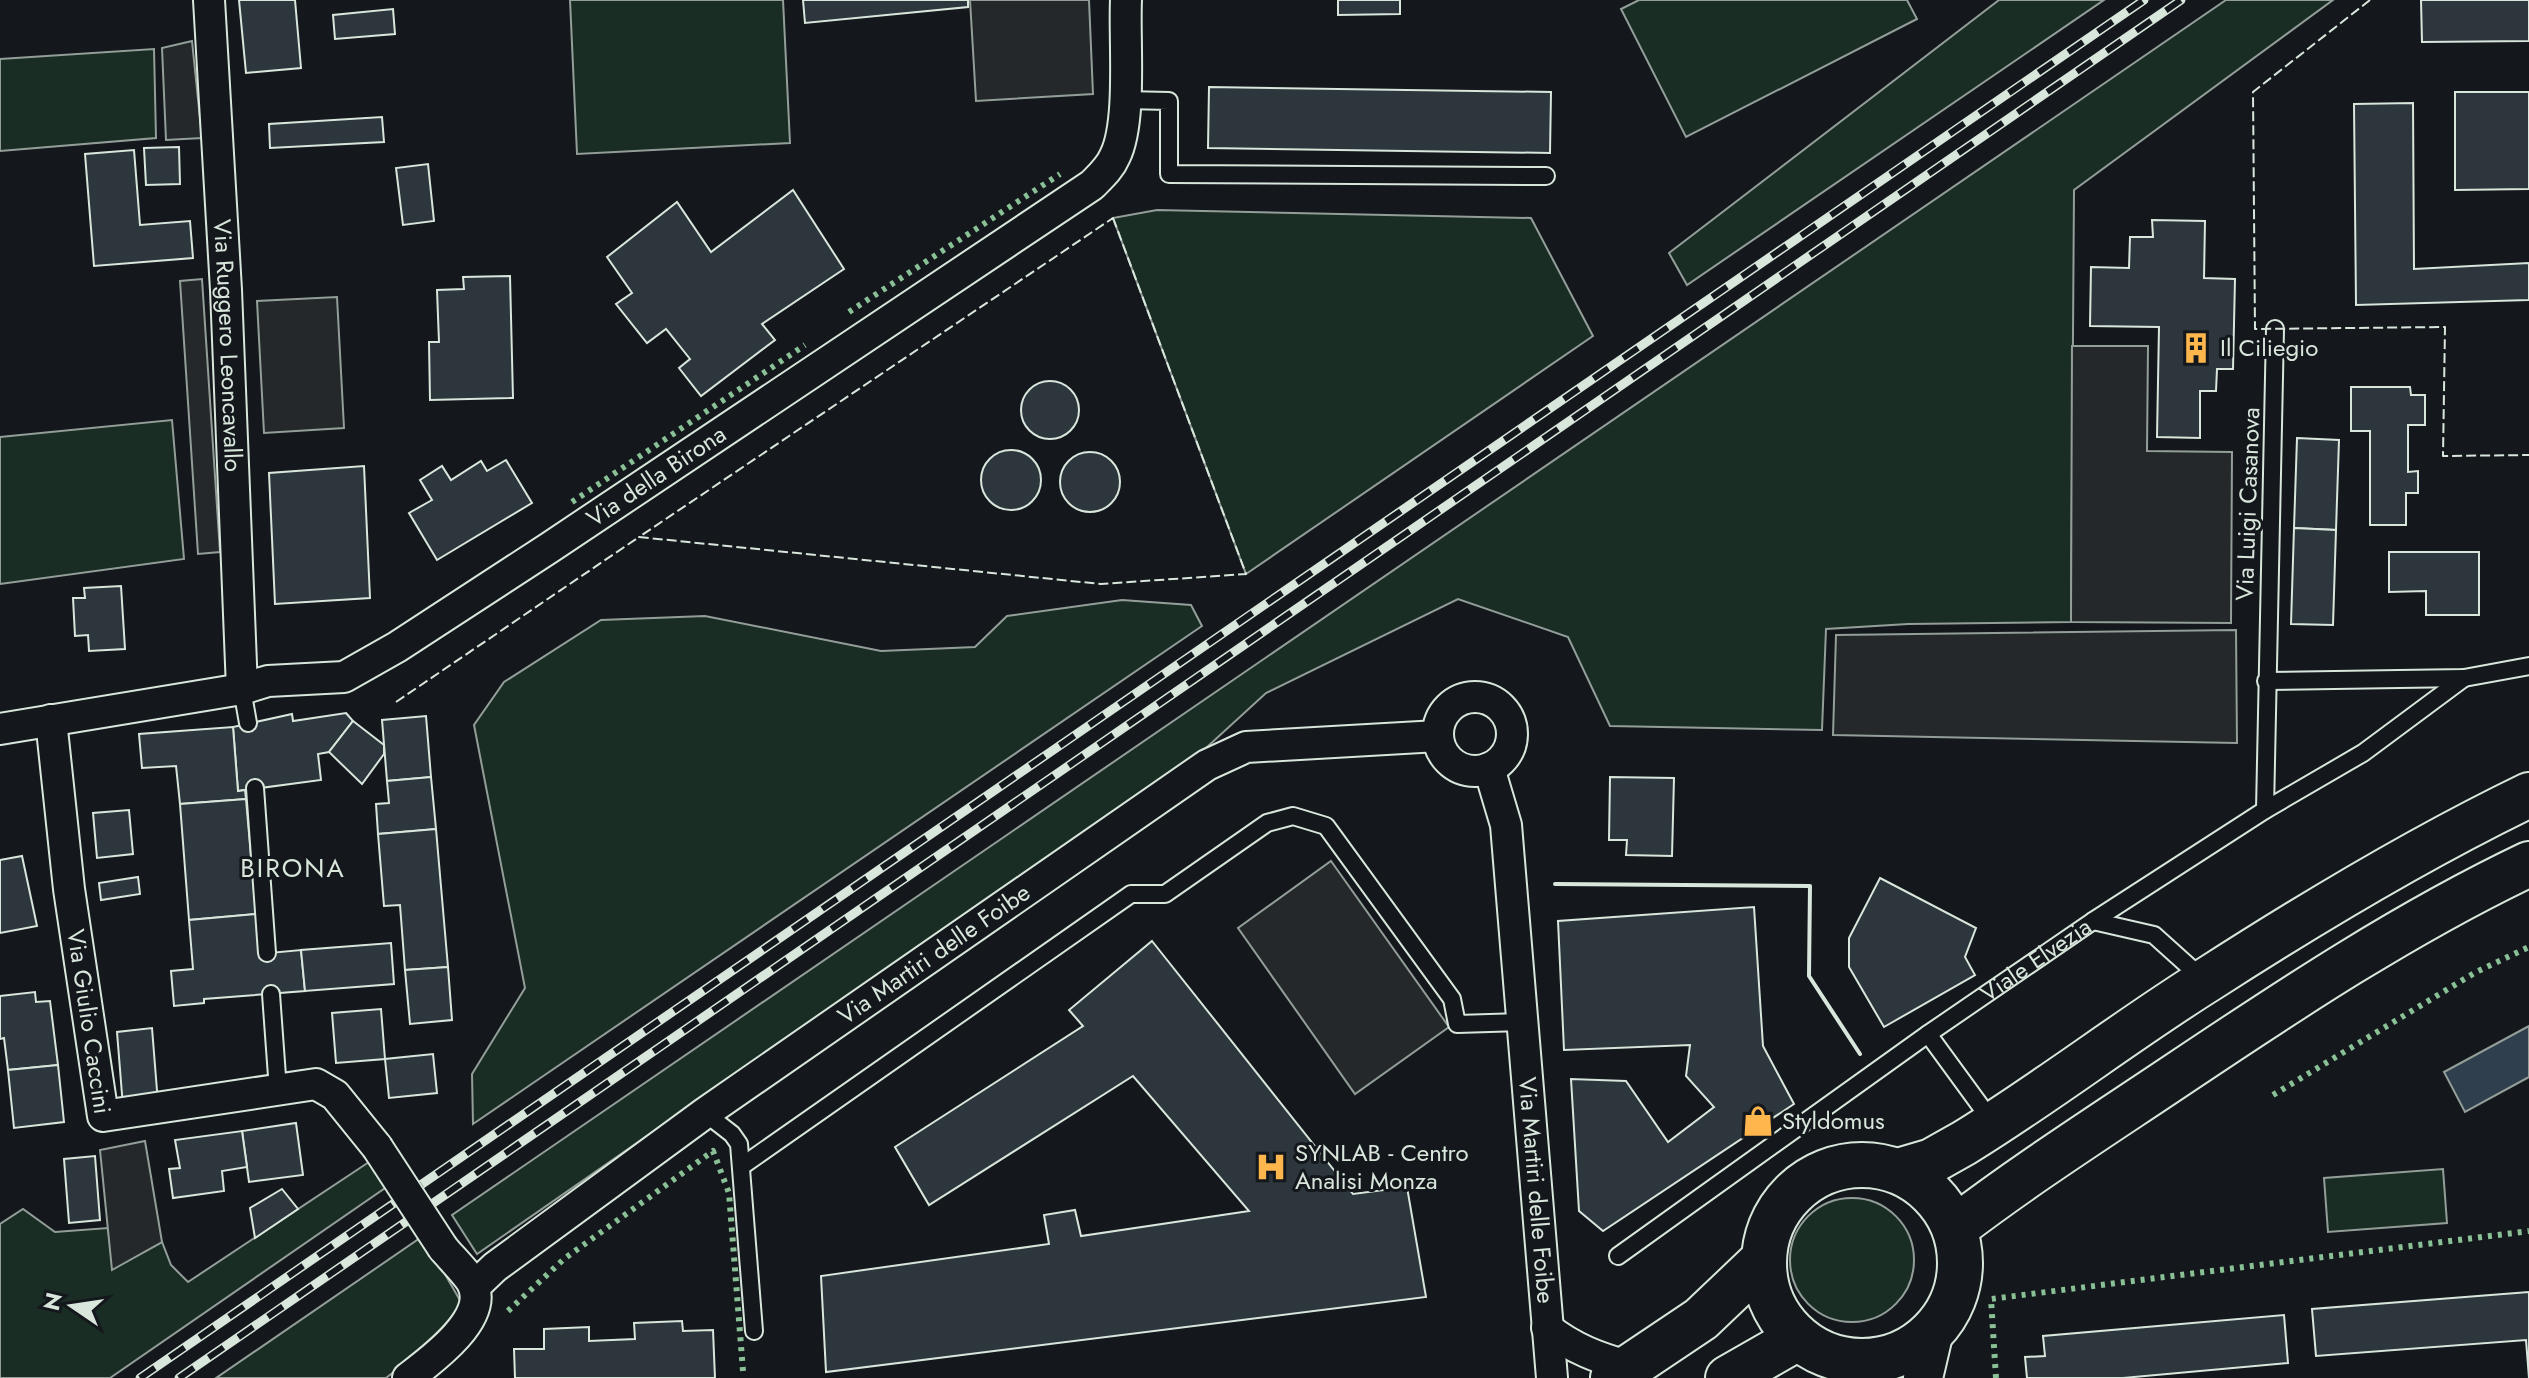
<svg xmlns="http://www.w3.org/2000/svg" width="2529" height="1378" viewBox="0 0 2529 1378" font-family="Jost,sans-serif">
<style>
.green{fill:#1a2d24;stroke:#939e99;stroke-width:2}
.parking{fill:#24282b;stroke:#939e99;stroke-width:2}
.water{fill:#2f3f4d;stroke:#939e99;stroke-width:2}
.building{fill:#2c363c;stroke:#d8e6dc;stroke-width:2}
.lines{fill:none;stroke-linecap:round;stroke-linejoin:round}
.service-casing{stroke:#d8e6dc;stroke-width:20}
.minor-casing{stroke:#d8e6dc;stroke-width:34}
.tertiary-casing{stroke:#d8e6dc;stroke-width:42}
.secondary-casing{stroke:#d8e6dc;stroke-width:48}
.service{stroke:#14181c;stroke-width:16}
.minor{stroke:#14181c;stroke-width:30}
.tertiary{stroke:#14181c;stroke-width:38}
.secondary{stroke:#14181c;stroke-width:44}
.rail-casing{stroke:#d8e6dc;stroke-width:9}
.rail{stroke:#14181c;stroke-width:6;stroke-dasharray:18;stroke-linecap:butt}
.minor-bridge-casing{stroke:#d8e6dc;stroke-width:34;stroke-linecap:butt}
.minor-bridge{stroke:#14181c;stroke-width:30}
.hedge{stroke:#8ac095;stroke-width:6;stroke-dasharray:4 6;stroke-linecap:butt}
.fence{stroke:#d8e6dc;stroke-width:2;stroke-dasharray:10 4;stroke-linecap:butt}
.wall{stroke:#d8e6dc;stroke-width:4}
.labels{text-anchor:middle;stroke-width:6;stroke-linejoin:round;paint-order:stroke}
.street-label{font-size:24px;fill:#d8e6dc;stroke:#14181c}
.poi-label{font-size:24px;fill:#d8e6dc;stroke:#14181c;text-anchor:start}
.neighbourhood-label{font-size:26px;letter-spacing:2px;fill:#d8e6dc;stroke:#14181c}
</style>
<rect width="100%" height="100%" fill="#14181c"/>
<!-- green -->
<g class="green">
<path d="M 570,0 L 783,0 L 790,143 L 577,154 Z"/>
<path d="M 1639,0 L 1907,0 L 1917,19 L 1686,137 L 1621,9 Z"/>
<path d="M 1999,0 L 2104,0 L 1687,285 L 1669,253 Z"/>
<path d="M 2226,0 L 2333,0 L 2074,190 L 2071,622 L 1908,624 L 1826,629 L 1822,730 L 1610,726 L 1568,637 L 1458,599 L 1266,693 L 1206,748 L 477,1254 L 452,1215 Z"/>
<path d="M 154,49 L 156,138 L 0,151 L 0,59 Z"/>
<path d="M 1157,210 L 1531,218 L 1593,336 L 1246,574 L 1113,218 Z"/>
<path d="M 172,420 L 184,559 L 0,584 L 0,437 Z"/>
<path d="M 1122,600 L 1191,605 L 1202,626 L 473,1124 L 472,1074 L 525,988 L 474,725 L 504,682 L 601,620 L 705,616 L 881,651 L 975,647 L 1007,616 Z"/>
<path d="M 369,1162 L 388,1186 L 110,1378 L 0,1378 L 0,1224 L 23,1209 L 55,1232 L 108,1228 L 113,1269 L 162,1242 L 171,1265 L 188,1282 Z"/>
<path d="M 2443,1169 L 2447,1223 L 2328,1232 L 2324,1178 Z"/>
<circle cx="1852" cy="1260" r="62"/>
<path d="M 423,1236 L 461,1302 L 444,1333 L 386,1378 L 216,1378 Z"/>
</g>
<!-- parking -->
<g class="parking">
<path d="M 970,0 L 1089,0 L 1093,94 L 976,101 Z"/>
<path d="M 192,41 L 202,138 L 166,140 L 162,48 Z"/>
<path d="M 202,279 L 220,552 L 198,554 L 180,281 Z"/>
<path d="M 337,297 L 344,428 L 264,433 L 257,301 Z"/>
<path d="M 2072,346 L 2148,346 L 2147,451 L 2232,452 L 2231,623 L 2071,622 Z"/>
<path d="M 2236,630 L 2237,743 L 1833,735 L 1836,635 Z"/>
<path d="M 1331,861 L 1449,1027 L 1355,1094 L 1238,928 Z"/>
<path d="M 145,1141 L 162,1242 L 112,1270 L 100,1150 Z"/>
</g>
<!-- water -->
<path class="water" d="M 2529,1026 L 2529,1077 L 2465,1112 L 2444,1072 Z"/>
<!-- building -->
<g class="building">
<path d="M 239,0 L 295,0 L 301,68 L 246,73 Z"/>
<path d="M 803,0 L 968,0 L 968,7 L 805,23 Z"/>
<path d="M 1338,0 L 1400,0 L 1400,14 L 1338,15 Z"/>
<path d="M 2421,0 L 2529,0 L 2529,41 L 2422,42 Z"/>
<path d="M 393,9 L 395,34 L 335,39 L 333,15 Z"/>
<path d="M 1209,87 L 1551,92 L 1550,153 L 1208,148 Z"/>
<path d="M 2455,92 L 2529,92 L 2529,189 L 2455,190 Z"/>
<path d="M 2413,103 L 2414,269 L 2529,263 L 2529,300 L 2356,305 L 2354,104 Z"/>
<path d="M 382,117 L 384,142 L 270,148 L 269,124 Z"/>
<path d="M 179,147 L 180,184 L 146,185 L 144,148 Z"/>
<path d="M 134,150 L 140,225 L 190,221 L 193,258 L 94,266 L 85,154 Z"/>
<path d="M 428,164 L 434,221 L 403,225 L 396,168 Z"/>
<path d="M 793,190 L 844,269 L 762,324 L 775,340 L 701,396 L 679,368 L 690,359 L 666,329 L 647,343 L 616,304 L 632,293 L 607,257 L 677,202 L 711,252 Z"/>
<path d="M 2152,220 L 2205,221 L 2204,278 L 2235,279 L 2233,369 L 2217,369 L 2216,391 L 2200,391 L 2200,438 L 2157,437 L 2159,327 L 2090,326 L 2091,267 L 2129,268 L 2130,237 L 2153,237 Z"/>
<path d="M 510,276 L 513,398 L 430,400 L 429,342 L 439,342 L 437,290 L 464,289 L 463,277 Z"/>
<circle cx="1050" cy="410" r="29"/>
<path d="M 2351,387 L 2410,387 L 2411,395 L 2425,395 L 2425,425 L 2408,425 L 2408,472 L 2418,471 L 2418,493 L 2406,493 L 2406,525 L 2370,525 L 2370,431 L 2351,431 Z"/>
<path d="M 2297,438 L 2339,440 L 2336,530 L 2294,528 Z"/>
<circle cx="1011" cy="480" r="30"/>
<circle cx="1090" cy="482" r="30"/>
<path d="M 506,460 L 532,503 L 437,560 L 409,513 L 432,500 L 420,480 L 442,466 L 451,480 L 481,461 L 487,471 Z"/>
<path d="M 364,466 L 370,598 L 275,604 L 269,473 Z"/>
<path d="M 2294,528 L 2336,530 L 2333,625 L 2291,624 Z"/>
<path d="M 2389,552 L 2479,552 L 2479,615 L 2426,615 L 2426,591 L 2389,592 Z"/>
<path d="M 121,586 L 125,649 L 89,651 L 88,635 L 75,636 L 73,598 L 85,598 L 84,588 Z"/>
<path d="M 346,713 L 353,721 L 329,752 L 318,754 L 321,780 L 238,791 L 233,727 L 292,714 L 293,721 Z"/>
<path d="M 426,716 L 431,777 L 387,781 L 382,720 Z"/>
<path d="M 353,721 L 384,745 L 384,754 L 362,784 L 329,752 Z"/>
<path d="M 233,727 L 238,791 L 245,790 L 246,799 L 180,804 L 176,766 L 142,768 L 139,734 Z"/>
<path d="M 431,777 L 436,829 L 378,834 L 376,804 L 389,803 L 387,781 Z"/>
<path d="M 1610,777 L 1674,778 L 1672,856 L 1626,855 L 1627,840 L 1609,840 Z"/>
<path d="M 246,799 L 256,914 L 189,920 L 180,804 Z"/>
<path d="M 129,810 L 133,854 L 97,858 L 93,813 Z"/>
<path d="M 436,829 L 448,967 L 405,970 L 400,905 L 384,906 L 378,834 Z"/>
<path d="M 22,856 L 37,926 L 0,933 L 0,860 Z"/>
<path d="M 138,877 L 140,894 L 101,900 L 99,883 Z"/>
<path d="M 1880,878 L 1976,928 L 1965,957 L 1975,975 L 1884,1027 L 1849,967 L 1849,938 Z"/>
<path d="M 1754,907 L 1763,1046 L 1794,1104 L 1603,1231 L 1579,1211 L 1571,1079 L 1626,1081 L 1668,1142 L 1714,1107 L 1686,1076 L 1690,1045 L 1564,1050 L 1558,921 Z"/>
<path d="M 256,914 L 259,954 L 301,950 L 305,991 L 204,999 L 204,1003 L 174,1006 L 171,971 L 193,969 L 189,920 Z"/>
<path d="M 1152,941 L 1353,1194 L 1407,1187 L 1426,1297 L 826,1372 L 821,1276 L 1049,1244 L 1044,1215 L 1075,1210 L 1081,1236 L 1249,1211 L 1133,1076 L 929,1205 L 895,1147 L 1083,1026 L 1069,1010 Z"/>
<path d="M 391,943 L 394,984 L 305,991 L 301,950 Z"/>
<path d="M 448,967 L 452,1020 L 410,1024 L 405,970 Z"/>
<path d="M 35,992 L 36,1002 L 50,1001 L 58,1065 L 8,1070 L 4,1038 L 0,1039 L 0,996 Z"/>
<path d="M 381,1009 L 385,1059 L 336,1063 L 332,1013 Z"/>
<path d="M 152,1028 L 158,1103 L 123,1107 L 117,1032 Z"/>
<path d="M 433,1054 L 437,1093 L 389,1098 L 385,1059 Z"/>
<path d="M 58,1065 L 64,1122 L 14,1128 L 8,1070 Z"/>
<path d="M 296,1123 L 303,1175 L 249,1182 L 242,1131 Z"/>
<path d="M 242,1131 L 247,1167 L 222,1171 L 224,1191 L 173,1198 L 169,1169 L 180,1168 L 175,1140 Z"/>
<path d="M 95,1156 L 100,1220 L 69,1223 L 64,1159 Z"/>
<path d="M 282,1189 L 298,1209 L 255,1238 L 250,1208 Z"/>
<path d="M 2529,1292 L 2529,1378 L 2526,1340 L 2316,1356 L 2312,1309 Z"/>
<path d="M 2284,1315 L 2288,1363 L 2123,1378 L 2027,1378 L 2025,1357 L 2045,1356 L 2043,1336 Z"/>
<path d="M 682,1321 L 683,1331 L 713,1330 L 715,1378 L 515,1378 L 514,1349 L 544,1349 L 544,1329 L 589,1327 L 589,1341 L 635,1339 L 634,1323 Z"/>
</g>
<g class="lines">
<defs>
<g id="service">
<path d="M 1125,100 L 1169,101 L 1169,174 L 1546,176"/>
<path d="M 2266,681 L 2464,678 L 2529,666"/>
<path d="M 242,689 L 248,723"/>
<path d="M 255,788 L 267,953"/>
<path d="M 2265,810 L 2275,329"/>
<path d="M 2093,921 L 2154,935 L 2204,980"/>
<path d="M 271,994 L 278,1090"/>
<path d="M 1928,1034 L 1993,1123"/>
<path d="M 705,1113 L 732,1134 L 739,1144 L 754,1331"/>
<path d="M 742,1166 L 1131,894 L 1165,894 L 1267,823 L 1293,816 L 1326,826 L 1452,999 L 1457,1024 L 1522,1022"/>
<path id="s1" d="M 1618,1256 L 1928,1034 L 2093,921 L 2265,810 L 2363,753 L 2464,678"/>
</g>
<g id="minor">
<path id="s2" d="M 209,0 L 226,290 L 242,689"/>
<circle cx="1475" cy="734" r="37"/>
<path id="s3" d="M 51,720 L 69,889 L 103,1116 L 316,1084 L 335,1095 L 377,1147"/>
<path id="s4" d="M 0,729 L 242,689 L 268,681 L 344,677 L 397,647 L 549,548 L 1092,185 C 1101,176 1110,168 1115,156 C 1132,122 1124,40 1126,0"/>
<path id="s5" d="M 1489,768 L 1506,825 L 1552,1378"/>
<path id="s6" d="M 474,1287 L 495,1267 L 705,1113 L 1207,765 L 1246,747 L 1438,736"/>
<path d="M 1547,1328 C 1573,1349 1599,1358 1630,1367"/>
<path d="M 408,1378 C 430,1361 486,1321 474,1287 C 471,1277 451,1258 443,1248"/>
</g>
<g id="tertiary">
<path d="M 1853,1361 L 1876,1378"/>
<path d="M 1923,1378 L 1934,1331"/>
</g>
<g id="secondary">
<circle cx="1862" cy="1263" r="98"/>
<path d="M 1898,1171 L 1932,1161 L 1964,1143 C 2047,1092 2124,1032 2207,980 C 2311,913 2417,849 2529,795"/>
<path d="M 1955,1228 C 2027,1173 2104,1124 2180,1073 C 2292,998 2407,922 2529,864"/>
<path d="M 1613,1378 L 1701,1319 L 1763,1260"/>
<path d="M 1728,1378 L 1798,1338"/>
</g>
</defs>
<!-- service casing -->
<use href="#service" class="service-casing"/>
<!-- minor casing -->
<use href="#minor" class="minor-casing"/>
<!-- tertiary casing -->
<use href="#tertiary" class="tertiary-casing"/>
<!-- secondary casing -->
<use href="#secondary" class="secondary-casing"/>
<!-- service -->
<use href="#service" class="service"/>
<!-- minor -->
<use href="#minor" class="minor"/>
<!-- tertiary -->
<use href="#tertiary" class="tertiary"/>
<!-- secondary -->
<use href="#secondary" class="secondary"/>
<defs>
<g id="rail">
<path d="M 140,1378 L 2144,0"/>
<path d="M 179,1378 L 2181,0"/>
</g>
</defs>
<!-- rail casing -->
<use href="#rail" class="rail-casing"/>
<!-- rail -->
<use href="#rail" class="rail"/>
<defs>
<path id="minor-bridge" d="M 377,1147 L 443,1248"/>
</defs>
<!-- minor-bridge casing -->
<use href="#minor-bridge" class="minor-bridge-casing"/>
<!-- minor-bridge -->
<use href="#minor-bridge" class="minor-bridge"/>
<!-- hedge -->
<g class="hedge">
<path d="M 849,312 L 1060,174"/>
<path d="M 572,502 L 805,345"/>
<path d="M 2273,1095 L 2476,972 L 2529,947"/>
<path d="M 508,1311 L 564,1259 L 713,1151 L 729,1193 L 743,1371"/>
<path d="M 1996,1378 L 1991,1299 L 2529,1231"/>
</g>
<!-- fence -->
<g class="fence">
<path d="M 2370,0 L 2253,92 L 2255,329 L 2445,327 L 2443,456 L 2529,455"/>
<path d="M 1113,218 L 1246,574 L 1101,584 L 639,537 Z"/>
<path d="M 396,702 L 639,537"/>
</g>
<!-- wall -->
<path class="wall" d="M 1555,884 L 1810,886 L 1809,976 L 1860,1054"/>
</g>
<!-- icons -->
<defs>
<symbol id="building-bare" viewBox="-9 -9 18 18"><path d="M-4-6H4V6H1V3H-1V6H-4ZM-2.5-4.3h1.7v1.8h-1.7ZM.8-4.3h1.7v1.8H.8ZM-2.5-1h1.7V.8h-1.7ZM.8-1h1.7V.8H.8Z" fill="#ffb74d" stroke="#14181c" stroke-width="2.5" paint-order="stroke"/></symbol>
<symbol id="shop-bare" viewBox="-9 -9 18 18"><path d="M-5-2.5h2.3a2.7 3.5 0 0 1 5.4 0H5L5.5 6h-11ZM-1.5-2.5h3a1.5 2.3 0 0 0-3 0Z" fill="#ffb74d" stroke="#14181c" stroke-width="2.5" paint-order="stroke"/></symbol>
<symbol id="hospital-bare" viewBox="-9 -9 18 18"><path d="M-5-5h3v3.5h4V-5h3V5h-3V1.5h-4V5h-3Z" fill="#ffb74d" stroke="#14181c" stroke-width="2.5" paint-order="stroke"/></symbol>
</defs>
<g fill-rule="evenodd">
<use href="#building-bare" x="2174" y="326" width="44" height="44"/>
<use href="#shop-bare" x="1736" y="1099" width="44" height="44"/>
<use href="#hospital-bare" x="1249" y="1145" width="44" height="44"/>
</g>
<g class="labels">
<!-- street labels -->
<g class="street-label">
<text dy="8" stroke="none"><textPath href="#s2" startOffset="346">Via Ruggero Leoncavallo</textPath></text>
<text dy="8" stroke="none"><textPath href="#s4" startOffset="720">Via della Birona</textPath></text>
<text transform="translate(2248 504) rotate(-88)" y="8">Via Luigi Casanova</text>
<text dy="8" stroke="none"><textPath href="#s6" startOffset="568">Via Martiri delle Foibe</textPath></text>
<text dy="8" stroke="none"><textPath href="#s1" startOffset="512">Viale Elvezia</textPath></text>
<text dy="8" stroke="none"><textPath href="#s3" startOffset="304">Via Giulio Caccini</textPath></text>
<text dy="8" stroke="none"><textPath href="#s5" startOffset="426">Via Martiri delle Foibe</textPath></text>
</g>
<!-- poi labels -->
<g class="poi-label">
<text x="2220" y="356">Il Ciliegio</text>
<text x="1782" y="1129">Styldomus</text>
<text x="1295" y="1161">SYNLAB - Centro<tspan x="1295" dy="28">Analisi Monza</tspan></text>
</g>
<!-- neighbourhood labels -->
<g class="neighbourhood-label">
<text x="293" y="877">BIRONA</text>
</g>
</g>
<!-- north arrow -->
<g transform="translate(72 1306) rotate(283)" stroke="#14181c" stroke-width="6" paint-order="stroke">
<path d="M0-6L14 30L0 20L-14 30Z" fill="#d8e6dc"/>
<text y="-12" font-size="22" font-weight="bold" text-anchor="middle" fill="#d8e6dc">N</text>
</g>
</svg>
